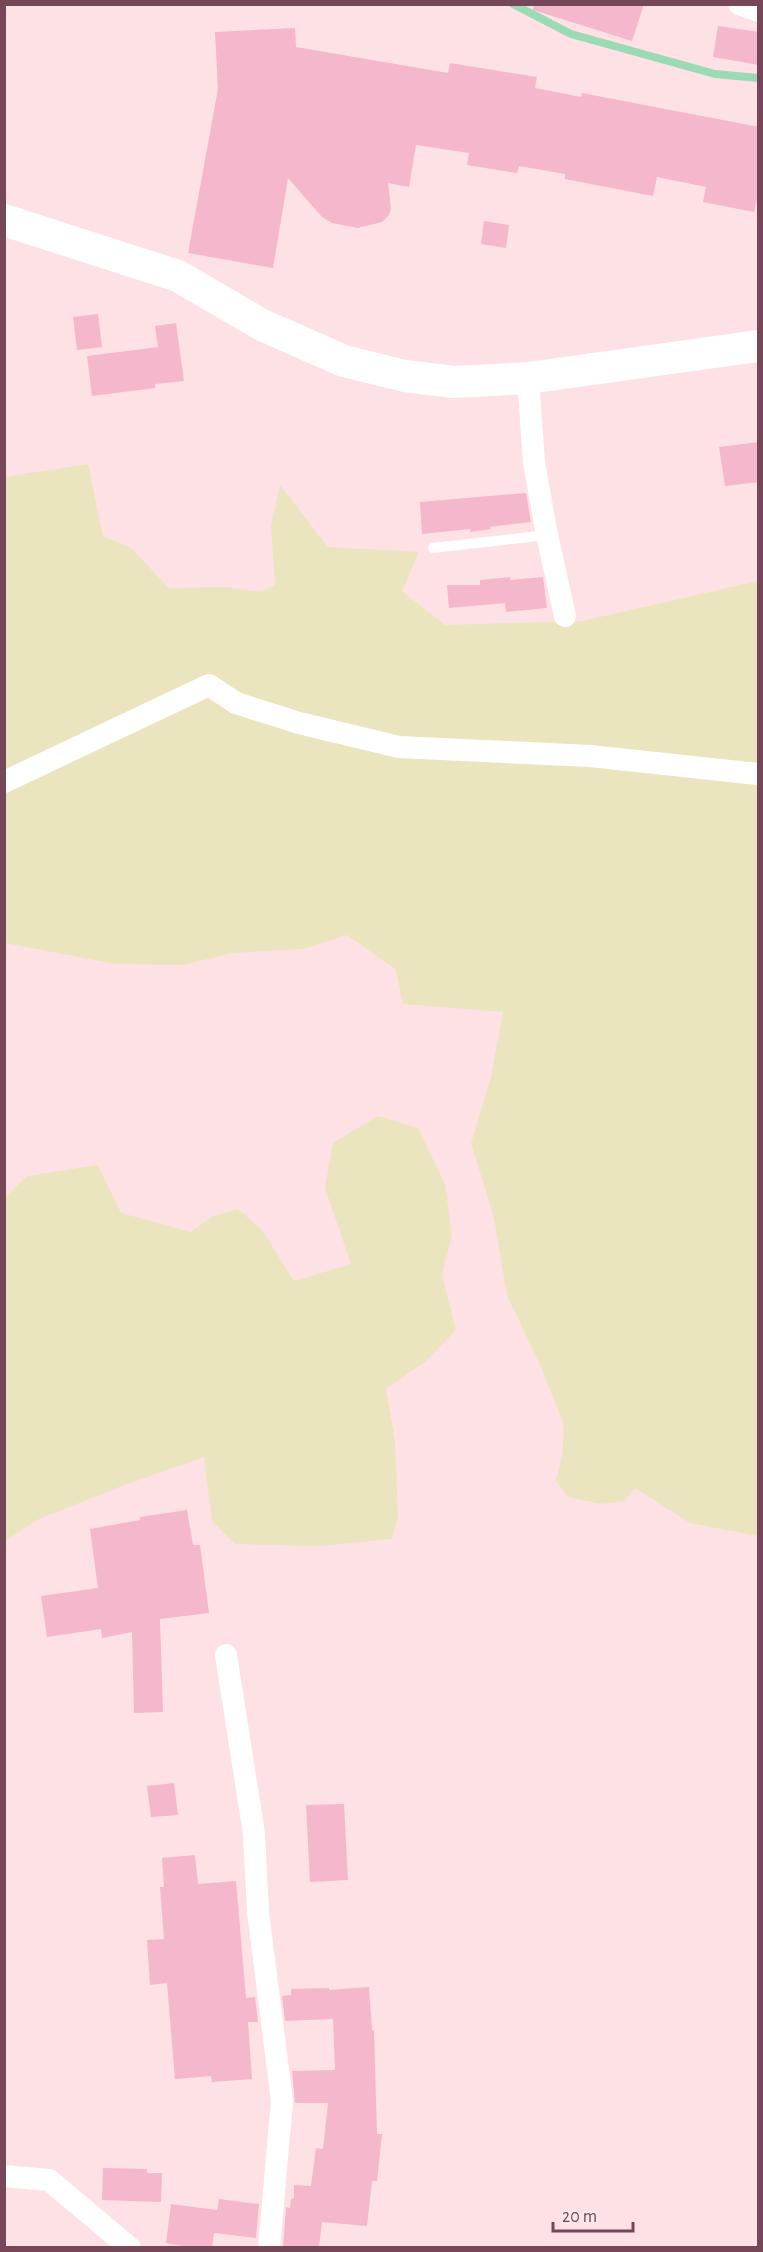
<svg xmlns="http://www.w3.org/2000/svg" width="763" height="2252" viewBox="0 0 763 2252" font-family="'Alegreya Sans',sans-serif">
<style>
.green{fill:#ebe5bf}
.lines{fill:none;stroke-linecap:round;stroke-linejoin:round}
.stream{stroke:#9adab4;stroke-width:8}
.building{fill:#f4b7cc}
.lane{stroke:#fff;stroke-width:10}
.street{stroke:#fff;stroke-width:22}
.secondary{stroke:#fff;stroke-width:32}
</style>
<rect width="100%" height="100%" fill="#fde1e4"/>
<!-- green -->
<g class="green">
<path d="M 88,464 L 103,536 L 131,548 L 169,588 L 225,587 L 261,592 L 275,585 L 271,526 L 280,485 L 328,547 L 419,552 L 402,591 L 445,625 L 582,621 L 758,581 L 758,1536 L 690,1523 L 635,1488 L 624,1501 L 602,1504 L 567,1497 L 556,1480 L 562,1457 L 564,1425 L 540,1365 L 507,1295 L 494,1218 L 471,1143 L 491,1077 L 503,1012 L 403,1004 L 396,970 L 347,935 L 303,949 L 232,953 L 183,965 L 115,964 L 5,943 L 4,477 Z"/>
<path d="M 378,1116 L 418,1128 L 445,1184 L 452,1235 L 442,1275 L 456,1330 L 426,1361 L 386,1389 L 395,1441 L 398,1517 L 392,1539 L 321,1546 L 235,1544 L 212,1521 L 204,1457 L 122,1486 L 39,1519 L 5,1541 L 5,1197 L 27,1176 L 98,1165 L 121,1213 L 191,1232 L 213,1216 L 238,1209 L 262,1230 L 294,1281 L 351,1264 L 325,1188 L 333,1143 Z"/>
</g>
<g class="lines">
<!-- stream -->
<path class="stream" d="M 513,4 L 571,34 L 715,74 L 758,78"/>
</g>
<!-- building -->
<g class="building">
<path d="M 534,4 L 644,4 L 632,41 L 533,10 Z"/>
<path d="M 718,26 L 759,32 L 759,65 L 713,57 Z"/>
<path d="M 295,28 L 296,47 L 448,73 L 450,63 L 537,77 L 535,88 L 581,97 L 582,93 L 759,127 L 759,190 L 754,212 L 703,202 L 706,187 L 657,177 L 653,196 L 565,179 L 565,174 L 519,166 L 517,173 L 467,165 L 469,153 L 416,145 L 409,187 L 388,183 L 391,208 L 389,215 L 382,222 L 358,228 L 332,223 L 322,217 L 288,178 L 273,268 L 188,253 L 218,89 L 215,32 Z"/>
<path d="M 484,221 L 509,225 L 506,248 L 481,244 Z"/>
<path d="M 98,314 L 102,347 L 77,350 L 73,317 Z"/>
<path d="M 176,323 L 184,381 L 155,384 L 155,388 L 92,396 L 87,356 L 158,347 L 155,326 Z"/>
<path d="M 759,442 L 759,482 L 725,486 L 719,447 Z"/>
<path d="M 526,493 L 531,522 L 490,527 L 491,529 L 470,532 L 470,529 L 422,534 L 420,502 Z"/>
<path d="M 510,577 L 510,580 L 543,577 L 547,608 L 506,612 L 505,603 L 449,608 L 447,585 L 480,585 L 480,580 Z"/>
<path d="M 187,1510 L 193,1545 L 200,1545 L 209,1613 L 160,1619 L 163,1712 L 134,1713 L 132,1632 L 102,1638 L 101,1629 L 47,1637 L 41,1596 L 98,1588 L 90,1529 L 140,1520 L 140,1517 Z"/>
<path d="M 174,1783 L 178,1815 L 151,1817 L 147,1786 Z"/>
<path d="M 344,1804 L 348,1880 L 310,1882 L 306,1805 Z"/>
<path d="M 195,1855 L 198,1884 L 236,1881 L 246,1998 L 255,1997 L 258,2022 L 248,2022 L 252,2079 L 212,2082 L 211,2076 L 175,2079 L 167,1983 L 150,1985 L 147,1940 L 164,1939 L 160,1887 L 164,1887 L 162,1858 Z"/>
<path d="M 369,1987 L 372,2030 L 374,2030 L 377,2134 L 382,2134 L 377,2181 L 372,2181 L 367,2226 L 322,2222 L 319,2247 L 283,2247 L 286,2207 L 290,2208 L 291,2199 L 294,2198 L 294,2185 L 311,2186 L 316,2148 L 323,2149 L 328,2103 L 295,2103 L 292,2071 L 335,2070 L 333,2019 L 285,2021 L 282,1996 L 291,1995 L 291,1989 L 329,1988 L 329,1990 Z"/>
<path d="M 103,2168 L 147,2169 L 147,2173 L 162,2173 L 161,2202 L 102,2200 Z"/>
<path d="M 219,2199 L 259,2204 L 256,2238 L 214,2233 L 212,2247 L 189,2247 L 166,2243 L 171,2204 L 217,2210 Z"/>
</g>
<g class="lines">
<!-- lane -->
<path class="lane" d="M 433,548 L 547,535"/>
<!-- street -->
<g class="street">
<path d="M 739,4 L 758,11"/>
<path d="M 528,378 L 534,462 L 547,535 L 565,616"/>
<path d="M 4,782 L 209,685 L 236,703 L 299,723 L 399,747 L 590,756 L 758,774"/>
<path d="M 226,1655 L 254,1834 L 258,1912 L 282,2101 L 269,2248"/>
<path d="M 4,2176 L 49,2180 L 130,2248"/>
</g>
<!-- secondary -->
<path class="secondary" d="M 4,220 L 178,276 L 262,325 L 344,361 L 405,376 L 454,382 L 528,378 L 758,346"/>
</g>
<!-- border -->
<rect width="763" height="2252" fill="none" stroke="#754759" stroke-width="12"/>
<!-- scale -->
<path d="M553 2222v9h80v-9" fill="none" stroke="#754759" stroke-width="3"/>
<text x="562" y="2222" font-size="18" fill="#754759" stroke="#ffe8eb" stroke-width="4.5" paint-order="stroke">20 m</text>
</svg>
